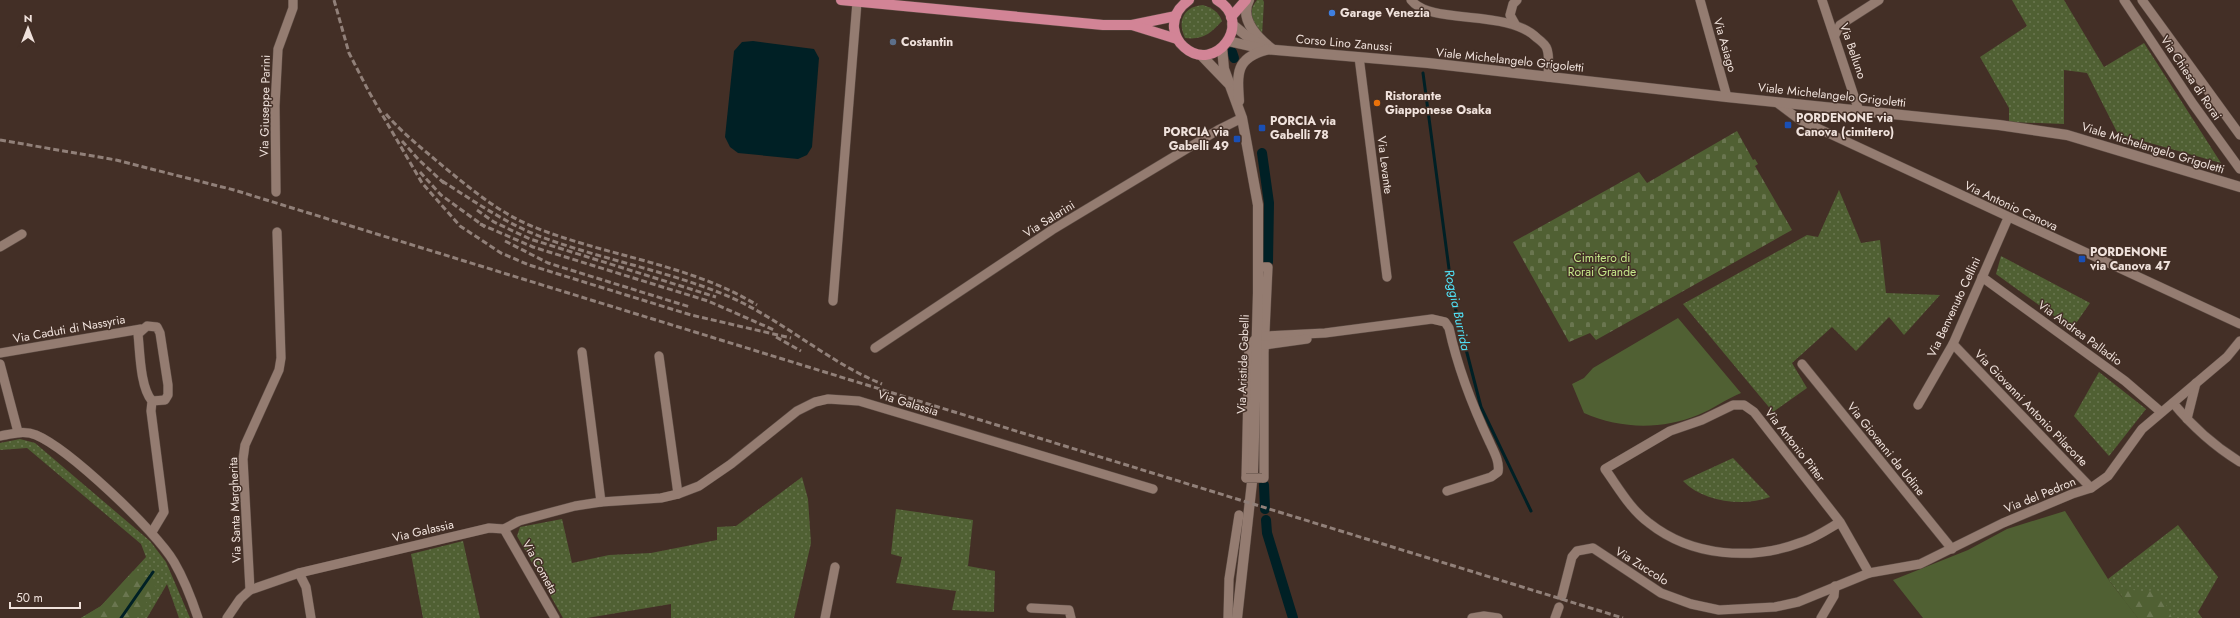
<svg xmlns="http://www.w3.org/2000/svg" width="2240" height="618" viewBox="0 0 2240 618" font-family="Jost,sans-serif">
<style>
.grass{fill:url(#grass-dots)}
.forest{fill:url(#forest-firs)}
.cemetery{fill:url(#cemetery-stones)}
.park{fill:#506033}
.water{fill:#002025}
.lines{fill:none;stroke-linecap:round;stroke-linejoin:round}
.stream{stroke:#002025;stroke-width:3}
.canal{stroke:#002025;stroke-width:10}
.minor-casing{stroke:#5d4c44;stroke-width:10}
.secondary-casing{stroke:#5d4c44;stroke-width:11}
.primary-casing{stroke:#5d4c44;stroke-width:11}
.minor{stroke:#947c71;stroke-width:9}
.secondary{stroke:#947c71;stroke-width:10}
.primary{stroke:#d28496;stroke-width:10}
.rail{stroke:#918079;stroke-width:3;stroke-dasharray:6 3;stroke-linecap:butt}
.minor-bridge-casing{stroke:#5d4c44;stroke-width:10;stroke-linecap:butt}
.minor-bridge{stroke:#947c71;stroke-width:9}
.shop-dot{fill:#3f7fe0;stroke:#432f26;stroke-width:1.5}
.service-dot{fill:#5c6f8a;stroke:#432f26;stroke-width:1.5}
.food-dot{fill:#e8710a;stroke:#432f26;stroke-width:1.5}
.transit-dot{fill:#1a4fb4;stroke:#432f26;stroke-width:1.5}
.labels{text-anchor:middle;stroke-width:3;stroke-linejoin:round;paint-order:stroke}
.poi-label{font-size:12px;font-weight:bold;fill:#f0e2dc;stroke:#432f26;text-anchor:start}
.street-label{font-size:12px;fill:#f0e2dc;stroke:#432f26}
.park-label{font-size:12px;fill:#c5e88a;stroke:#432f26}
.water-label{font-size:13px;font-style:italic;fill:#50e4fa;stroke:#432f26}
</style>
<defs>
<pattern id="grass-dots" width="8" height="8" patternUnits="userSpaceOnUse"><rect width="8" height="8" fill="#506033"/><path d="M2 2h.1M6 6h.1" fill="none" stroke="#6a7650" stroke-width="1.8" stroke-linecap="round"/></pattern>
<pattern id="forest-firs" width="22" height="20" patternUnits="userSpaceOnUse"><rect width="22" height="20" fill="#506033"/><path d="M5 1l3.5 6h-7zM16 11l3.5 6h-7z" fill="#6a7650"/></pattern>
<pattern id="cemetery-stones" width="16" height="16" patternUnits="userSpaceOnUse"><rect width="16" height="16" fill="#506033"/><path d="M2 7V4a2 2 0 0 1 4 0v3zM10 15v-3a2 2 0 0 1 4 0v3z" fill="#6a7650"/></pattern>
</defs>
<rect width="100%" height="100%" fill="#432f26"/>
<!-- grass -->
<g class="grass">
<path d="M 1257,0 L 1263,0 L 1264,2 L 1262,35 C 1254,23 1246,13 1257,0 Z"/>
<path d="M 2012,0 L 2064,0 L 2104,67 L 2144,43 L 2221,163 L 2118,134 L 2087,73 L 2064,70 L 2064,124 L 2009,122 L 2009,108 L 1980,57 L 2027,26 Z"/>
<path d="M 1203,5 C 1212,8 1218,11 1222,21 C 1210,34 1203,40 1185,38 C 1177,21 1183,7 1203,5 Z"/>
<path d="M 1839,190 L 1861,243 L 1880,240 L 1886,293 L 1940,295 L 1904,335 L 1889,317 L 1856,351 L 1832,327 L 1792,363 L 1807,388 L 1773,412 L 1683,304 L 1807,235 L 1818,237 Z"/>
<path d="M 2001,256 L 2090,303 L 2072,329 L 1996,274 Z"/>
<path d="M 2099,372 L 2146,409 L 2109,456 L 2074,416 Z"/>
<path d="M 20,439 L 35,443 L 150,541 L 166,562 L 190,618 L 179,618 L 167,584 L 147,618 L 81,618 L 101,606 L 146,557 L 141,544 L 27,448 L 0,450 L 0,443 Z"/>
<path d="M 1733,458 L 1770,497 C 1743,507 1703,502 1683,481 Z"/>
<path d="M 802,477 L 808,499 L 811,543 L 794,618 L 671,618 L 671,604 L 587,618 L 563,618 L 517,536 L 520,527 L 562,519 L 572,563 L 609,555 L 651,553 L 717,540 L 717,527 L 736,526 Z"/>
<path d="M 896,509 L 973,520 L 968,566 L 995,571 L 994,612 L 952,610 L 956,591 L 896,583 L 902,557 L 891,554 Z"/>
<path d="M 2178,525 L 2218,577 L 2198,612 L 2202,618 L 2138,618 L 2108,579 Z"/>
<path d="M 463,541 L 480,618 L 423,618 L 411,554 Z"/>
</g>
<!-- forest -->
<g class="forest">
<path d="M 133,571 L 145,573 L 157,588 L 135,618 L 81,618 L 101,606 Z"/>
<path d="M 2119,587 C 2135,586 2134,596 2156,589 L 2164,600 L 2172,618 L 2138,618 L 2123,599 Z"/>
</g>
<!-- cemetery -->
<path class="cemetery" d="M 1737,131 L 1753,160 L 1755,159 L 1758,164 L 1755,166 L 1792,230 L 1596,340 L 1590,333 L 1569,342 L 1513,242 L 1639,172 L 1647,183 Z"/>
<!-- park -->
<g class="park">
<path d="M 1678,318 L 1741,393 C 1726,399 1713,409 1698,415 C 1661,430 1620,429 1584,413 L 1572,384 L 1584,378 L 1593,368 Z"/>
<path d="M 2065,511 L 2108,579 L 2138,618 L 1923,618 L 1893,580 L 1968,550 L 2007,529 Z"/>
</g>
<!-- water -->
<path class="water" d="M 753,41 L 814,49 L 819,58 L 812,147 L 807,155 L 798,159 L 738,153 L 730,147 L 725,137 L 734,51 L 742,42 Z"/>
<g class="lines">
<!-- stream -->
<g class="stream">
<path d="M 1423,73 L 1453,299 L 1481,407 L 1531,511"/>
<path d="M 121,618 L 153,572"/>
</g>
<!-- canal -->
<g class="canal">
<path d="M 1232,52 L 1234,58"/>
<path d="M 1262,153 L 1269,203 L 1268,262"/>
<path d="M 1264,485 L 1265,509"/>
<path d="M 1266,520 L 1267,533 L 1293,618"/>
</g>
<defs>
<g id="minor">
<path d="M 1411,0 C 1431,26 1507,8 1537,38 C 1541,41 1546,45 1547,49 C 1550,58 1548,68 1548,77"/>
<path d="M 1700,0 L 1727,97"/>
<path d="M 1822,0 L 1859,111"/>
<path d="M 2124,0 L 2193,104 L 2240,169"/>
<path d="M 2142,0 L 2240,135"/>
<path d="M 1515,24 L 1510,15 L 1513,4 L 1517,0"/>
<path d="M 1835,35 L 1840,25 L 1879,0"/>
<path d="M 1359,57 L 1387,277"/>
<path d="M 1776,102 L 1800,120 L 2240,324"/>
<path d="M 276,192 L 275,106 L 278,49 L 293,8 L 293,0"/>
<path d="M 0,247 L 22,234"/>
<path d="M 1259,267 L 1268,267 L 1264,353 L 1264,478 L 1262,478"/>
<path d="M 1982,277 L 2125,381 L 2161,412"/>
<path d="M 833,301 L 857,2"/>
<path d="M 1265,336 L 1325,333 L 1432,319 L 1445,322 L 1449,328 C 1458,369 1472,405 1490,443 C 1494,452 1500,462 1498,472 L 1491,477 L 1447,491"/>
<path d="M 1953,344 L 2091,488"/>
<path d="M 1258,346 L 1307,339"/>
<path d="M 875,348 L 1052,230 L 1218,130 L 1242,118"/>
<path d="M 582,352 L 601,502"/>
<path d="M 0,353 L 141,329"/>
<path d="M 659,356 L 678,494"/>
<path d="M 0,364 L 18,432"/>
<path d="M 1802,364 L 1952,549"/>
<path d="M 152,401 L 165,400 L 168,395 L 168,385 L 160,333 L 157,327 L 147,326 L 138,334 C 140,352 140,387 152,401 L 151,411 L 164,512 L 152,532"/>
<path d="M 2173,403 C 2192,426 2214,446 2240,462"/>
<path d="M 1918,405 L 1953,344 L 2008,218"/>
<path d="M 2187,419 L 2196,383"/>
<path d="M 0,436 C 11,434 24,430 36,435 C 69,449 156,531 174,562 C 184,579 192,600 198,618"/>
<path d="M 1246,478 L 1249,346 L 1257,337"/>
<path d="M 1840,522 C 1828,529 1815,538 1802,542 C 1752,561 1692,557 1649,523 C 1630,509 1618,487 1605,469 L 1670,431 L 1702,420 L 1733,405 L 1744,405 L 1754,412 L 1840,522 L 1869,573"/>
<path d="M 504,529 L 555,618"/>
<path d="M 299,573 L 306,587 L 311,618"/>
<path d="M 250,590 L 299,573 L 489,528 L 504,529 L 519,521 L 575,506 L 601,502 L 661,498 L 678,494 L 699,486 L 731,464 L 797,411 L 815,402 L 828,399 L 859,401 L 1153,489"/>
<path d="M 1562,596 L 1572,557 L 1577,551 L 1593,548 L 1661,593 L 1691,604 L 1719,610 L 1775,607 L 1798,602 L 1869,573 L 1920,564 L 2003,523 L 2072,494 L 2091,488 L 2108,476 L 2142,429 L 2227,357 L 2240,341"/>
<path d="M 1031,608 L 1069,610 L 1071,618"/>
<path d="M 227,618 L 240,599 L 250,590 L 243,459 L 245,445 L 279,370 L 281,358 L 277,232"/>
<path d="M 825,618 L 835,567"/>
<path d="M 1228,618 L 1229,579 L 1239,515"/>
<path d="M 1472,618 L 1484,616 L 1498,618"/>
<path d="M 1555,618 L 1559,607"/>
<path d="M 1821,618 L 1834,596 L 1835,586"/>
</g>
<g id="secondary">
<path d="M 1249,0 C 1239,19 1258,38 1272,49"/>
<path d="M 1232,24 L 1249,38 L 1262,45"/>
<path d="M 1228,41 L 1263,49 L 1428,63 L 1727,97 L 1999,125 L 2067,135 L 2240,187"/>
<path d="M 1222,48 L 1224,69 L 1242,118 L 1258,205 L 1258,293 L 1253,473 L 1237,618"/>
<path d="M 1201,55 L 1228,83"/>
<path d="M 1239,101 C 1237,73 1236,58 1266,50"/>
</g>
<g id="primary">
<path d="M 841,0 L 1103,25 L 1132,25 L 1176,16"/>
<path d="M 1189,0 C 1179,7 1173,16 1174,28 C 1175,35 1178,42 1184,47 C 1215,75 1255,22 1217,0"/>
<path d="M 1231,17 L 1246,0"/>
<path d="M 1132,25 L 1177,39"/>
</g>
</defs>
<!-- minor casing -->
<use href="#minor" class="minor-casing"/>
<!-- secondary casing -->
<use href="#secondary" class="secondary-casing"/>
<!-- primary casing -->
<use href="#primary" class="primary-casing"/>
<!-- minor -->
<use href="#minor" class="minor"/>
<!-- secondary -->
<use href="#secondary" class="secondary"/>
<!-- primary -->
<use href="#primary" class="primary"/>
<!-- rail -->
<g class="rail">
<path d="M 334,0 L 349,53 L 369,92 L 422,183 L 460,226 L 501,253 L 529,265 L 691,315 L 791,338"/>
<path d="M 386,114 C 403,134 424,150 444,167 C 471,189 497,211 529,225 C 603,256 688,263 757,305"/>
<path d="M 0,140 L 116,160 L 234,190 L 1623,618"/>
<path d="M 402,141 L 419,160 L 446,185"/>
<path d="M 420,172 L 441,195 L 485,227"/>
<path d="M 442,181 C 472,200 501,220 534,234 C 597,259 667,270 730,297 C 784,321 828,362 882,384"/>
<path d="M 477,210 L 494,222 L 530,239 L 716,297"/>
<path d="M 480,224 L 533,247 L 708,301 L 774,330"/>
<path d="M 505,241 L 548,263 L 690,307"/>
<path d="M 776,337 L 801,351"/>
</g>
<defs>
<path id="minor-bridge" d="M 1246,478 L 1262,478"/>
</defs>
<!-- minor-bridge casing -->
<use href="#minor-bridge" class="minor-bridge-casing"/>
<!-- minor-bridge -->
<use href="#minor-bridge" class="minor-bridge"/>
</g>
<!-- markers -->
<circle class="shop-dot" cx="1332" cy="13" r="4"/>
<circle class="service-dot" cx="893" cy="42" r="4"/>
<circle class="food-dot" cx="1377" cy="103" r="4"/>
<g class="transit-dot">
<rect x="1784" y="121" width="8" height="8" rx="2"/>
<rect x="1258" y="124" width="8" height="8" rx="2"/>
<rect x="1233" y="135" width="8" height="8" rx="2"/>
<rect x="2078" y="255" width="8" height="8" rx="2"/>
</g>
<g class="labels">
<!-- poi labels -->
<g class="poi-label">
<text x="1340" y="17">Garage Venezia</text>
<text x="901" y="46">Costantin</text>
<text x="1385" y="100">Ristorante<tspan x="1385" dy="14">Giapponese Osaka</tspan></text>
<text x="1796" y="122">PORDENONE via<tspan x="1796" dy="14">Canova (cimitero)</tspan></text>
<text x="1270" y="125">PORCIA via<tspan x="1270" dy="14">Gabelli 78</tspan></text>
<text x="1229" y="136" text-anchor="end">PORCIA via<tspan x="1229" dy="14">Gabelli 49</tspan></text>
<text x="2090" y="256">PORDENONE<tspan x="2090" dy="14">via Canova 47</tspan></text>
</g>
<!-- street labels -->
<g class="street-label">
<text transform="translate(1344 43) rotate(5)" y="4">Corso Lino Zanussi</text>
<text transform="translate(1725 45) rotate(74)" y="4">Via Asiago</text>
<text transform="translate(1853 51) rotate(71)" y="4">Via Belluno</text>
<text transform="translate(1510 60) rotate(6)" y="4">Viale Michelangelo Grigoletti</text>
<text transform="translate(2191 78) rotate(56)" y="4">Via Chiesa di Rorai</text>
<text transform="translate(1832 95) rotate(6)" y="4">Viale Michelangelo Grigoletti</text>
<text transform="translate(265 106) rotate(-89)" y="4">Via Giuseppe Parini</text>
<text transform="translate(2153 148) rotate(17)" y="4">Viale Michelangelo Grigoletti</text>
<text transform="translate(1385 165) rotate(83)" y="4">Via Levante</text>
<text transform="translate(2011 206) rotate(25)" y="4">Via Antonio Canova</text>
<text transform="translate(1049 219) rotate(-32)" y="4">Via Salarini</text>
<text transform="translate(1954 307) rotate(-65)" y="4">Via Benvenuto Cellini</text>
<text transform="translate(69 329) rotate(-10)" y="4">Via Caduti di Nassyria</text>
<text transform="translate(2080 333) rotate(36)" y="4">Via Andrea Palladio</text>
<text transform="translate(1243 364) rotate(-88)" y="4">Via Aristide Gabelli</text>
<text transform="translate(908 403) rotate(17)" y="4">Via Galassia</text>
<text transform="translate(2031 408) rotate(46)" y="4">Via Giovanni Antonio Pilacorte</text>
<text transform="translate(1795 445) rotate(52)" y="4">Via Antonio Pitter</text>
<text transform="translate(1886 449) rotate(51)" y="4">Via Giovanni da Udine</text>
<text transform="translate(2040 495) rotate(-22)" y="4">Via del Pedron</text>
<text transform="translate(235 510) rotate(-92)" y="4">Via Santa Margherita</text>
<text transform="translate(423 531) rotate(-13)" y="4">Via Galassia</text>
<text transform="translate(1642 566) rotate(32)" y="4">Via Zuccolo</text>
<text transform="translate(540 567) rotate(61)" y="4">Via Cometa</text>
</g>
<!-- park labels -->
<g class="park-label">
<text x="1602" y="262">Cimitero di<tspan x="1602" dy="14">Rorai Grande</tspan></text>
</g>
<!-- water labels -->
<g class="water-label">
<text transform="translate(1458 310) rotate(78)" y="5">Roggia Burrida</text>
</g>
</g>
<!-- north arrow -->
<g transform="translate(28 28)" stroke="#432f26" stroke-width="3" paint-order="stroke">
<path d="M0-3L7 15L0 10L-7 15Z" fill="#f0e2dc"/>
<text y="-6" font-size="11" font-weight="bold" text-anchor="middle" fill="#f0e2dc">N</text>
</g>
<!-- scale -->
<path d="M10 602v6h70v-6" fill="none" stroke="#f0e2dc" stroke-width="2"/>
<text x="16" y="602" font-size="12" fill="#f0e2dc" stroke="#432f26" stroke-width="3" paint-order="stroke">50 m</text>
</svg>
